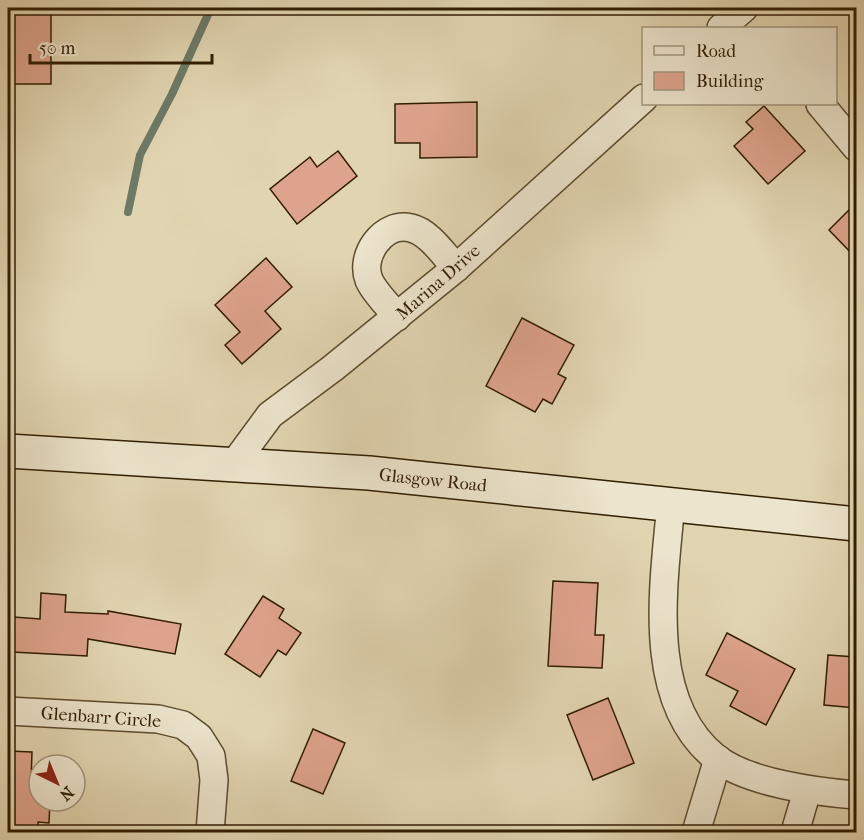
<svg xmlns="http://www.w3.org/2000/svg" width="864" height="840" viewBox="0 0 864 840" font-family="'IM FELL French Canon',serif">
<style>
.lines{fill:none;stroke-linecap:round;stroke-linejoin:round}
.stream{stroke:#6c7b68;stroke-width:8}
.building{fill:#dea38c;stroke:#311e02;stroke-width:1.5}
.street-casing{stroke:#5d4c2e;stroke-width:30}
.secondary-casing{stroke:#311e02;stroke-width:36}
.street{stroke:#ece4cc;stroke-width:27}
.secondary{stroke:#ece4cc;stroke-width:33}
.labels{text-anchor:middle;stroke-width:4.5;stroke-linejoin:round;paint-order:stroke}
.street-label{font-size:18px;fill:#311e02;stroke:#ece4cc}
</style>
<rect width="100%" height="100%" fill="#e1d5b1"/>
<filter id="stains"><feTurbulence type="fractalNoise" baseFrequency=".00333" numOctaves="4"/><feColorMatrix values="0 0 0 0 .2 0 0 0 0 .09 0 0 0 0 .02 0 0 0 .5 -.17"/></filter>
<radialGradient id="worn" r=".72"><stop offset=".6" stop-color="#630" stop-opacity="0"/><stop offset="1" stop-color="#630" stop-opacity=".3"/></radialGradient>
<g class="lines">
<!-- stream -->
<g class="stream">
<path d="M 128,212 L 140,155 L 172,94 L 211,8"/>
<path d="M 854,389 L 856,389"/>
</g>
</g>
<!-- building -->
<g class="building">
<path d="M 8,8 L 51,8 L 51,84 L 14,84 L 14,34 L 8,34 Z"/>
<path d="M 477,102 L 477,157 L 420,158 L 420,143 L 395,143 L 395,104 Z"/>
<path d="M 764,106 L 805,151 L 768,184 L 734,146 L 753,129 L 746,122 Z"/>
<path d="M 338,151 L 357,176 L 297,224 L 270,189 L 310,157 L 317,167 Z"/>
<path d="M 856,203 L 856,258 L 829,230 Z"/>
<path d="M 266,258 L 292,287 L 265,311 L 281,329 L 242,364 L 225,345 L 240,332 L 215,305 Z"/>
<path d="M 522,318 L 574,345 L 558,374 L 566,378 L 552,404 L 543,399 L 535,412 L 486,386 Z"/>
<path d="M 553,581 L 598,583 L 595,635 L 604,635 L 602,668 L 548,666 Z"/>
<path d="M 41,593 L 66,595 L 65,612 L 108,614 L 108,611 L 181,624 L 175,654 L 88,639 L 87,656 L 12,652 L 14,617 L 40,619 Z"/>
<path d="M 263,596 L 284,609 L 279,618 L 301,633 L 286,655 L 278,650 L 260,677 L 225,654 Z"/>
<path d="M 727,633 L 795,669 L 766,725 L 730,706 L 738,691 L 706,675 Z"/>
<path d="M 828,655 L 856,657 L 856,708 L 824,705 Z"/>
<path d="M 608,698 L 634,763 L 593,780 L 567,715 Z"/>
<path d="M 313,729 L 345,743 L 323,794 L 291,781 Z"/>
<path d="M 8,751 L 32,752 L 31,782 L 39,783 L 39,801 L 50,801 L 49,823 L 38,822 L 38,832 L 8,832 Z"/>
</g>
<g class="lines">
<defs>
<g id="street">
<path d="M 721,28 L 744,8"/>
<path d="M 820,104 L 856,147"/>
<path d="M 397,317 C 389,306 374,292 369,280 C 359,255 384,221 411,228 C 429,232 444,255 456,268"/>
<path d="M 234,464 L 270,415 L 333,368 L 456,268 L 644,98"/>
<path d="M 671,503 C 664,583 644,701 716,758 C 748,783 817,792 856,795"/>
<path d="M 8,711 L 158,719 L 183,725 L 199,737 L 211,756 L 214,780 L 210,832"/>
<path d="M 696,832 L 718,759"/>
<path d="M 795,832 L 807,791"/>
</g>
<path id="secondary" d="M 8,451 L 369,473 L 856,524"/>
</defs>
<!-- street casing -->
<use href="#street" class="street-casing"/>
<!-- secondary casing -->
<use href="#secondary" class="secondary-casing"/>
<!-- street -->
<use href="#street" class="street"/>
<!-- secondary -->
<use href="#secondary" class="secondary"/>
</g>
<g class="labels">
<!-- street labels -->
<g class="street-label">
<text transform="translate(438 282) rotate(-41)" y="6">Marina Drive</text>
<text transform="translate(433 480) rotate(6)" y="6">Glasgow Road</text>
<text transform="translate(101 717) rotate(4)" y="6">Glenbarr Circle</text>
</g>
</g>
<!-- margin -->
<rect width="864" height="840" fill="none" stroke="#e1d5b1" stroke-width="30"/>
<rect x="9" y="9" width="846" height="822" fill="none" stroke="#311e02" stroke-width="3"/>
<rect x="15" y="15" width="834" height="810" fill="none" stroke="#311e02" stroke-width="1.5"/>
<!-- legend -->
<rect x="642" y="27" width="195" height="78" fill="#ece4cc" stroke="#a1957b" stroke-width="1.5"/>
<rect x="654" y="46" width="30" height="9" fill="#ece4cc" stroke="#a1957b" stroke-width="1.5"/>
<text x="696" y="57" font-size="18" fill="#311e02">Road</text>
<rect x="654" y="72" width="30" height="18" fill="#dea38c" stroke="#a1957b" stroke-width="1.5"/>
<text x="696" y="87" font-size="18" fill="#311e02">Building</text>
<!-- north arrow -->
<g transform="translate(57 783) rotate(137)"><circle r="28" fill="#ece4cc" stroke="#a1957b" stroke-width="1.5"/>
<path d="M0-4.5L10 22L0 15L-10 22Z" fill="#8f2418"/>
<text y="-9" font-size="16" font-weight="bold" text-anchor="middle" fill="#311e02">N</text>
</g>
<!-- scale -->
<path d="M30 54v9h182v-9" fill="none" stroke="#311e02" stroke-width="3"/>
<text x="39" y="54" font-size="18" fill="#311e02" stroke="#ece4cc" stroke-width="4.5" paint-order="stroke">50 m</text>
<rect width="100%" height="100%" filter="url(#stains)"/>
<rect width="100%" height="100%" fill="url(#worn)"/>
</svg>
